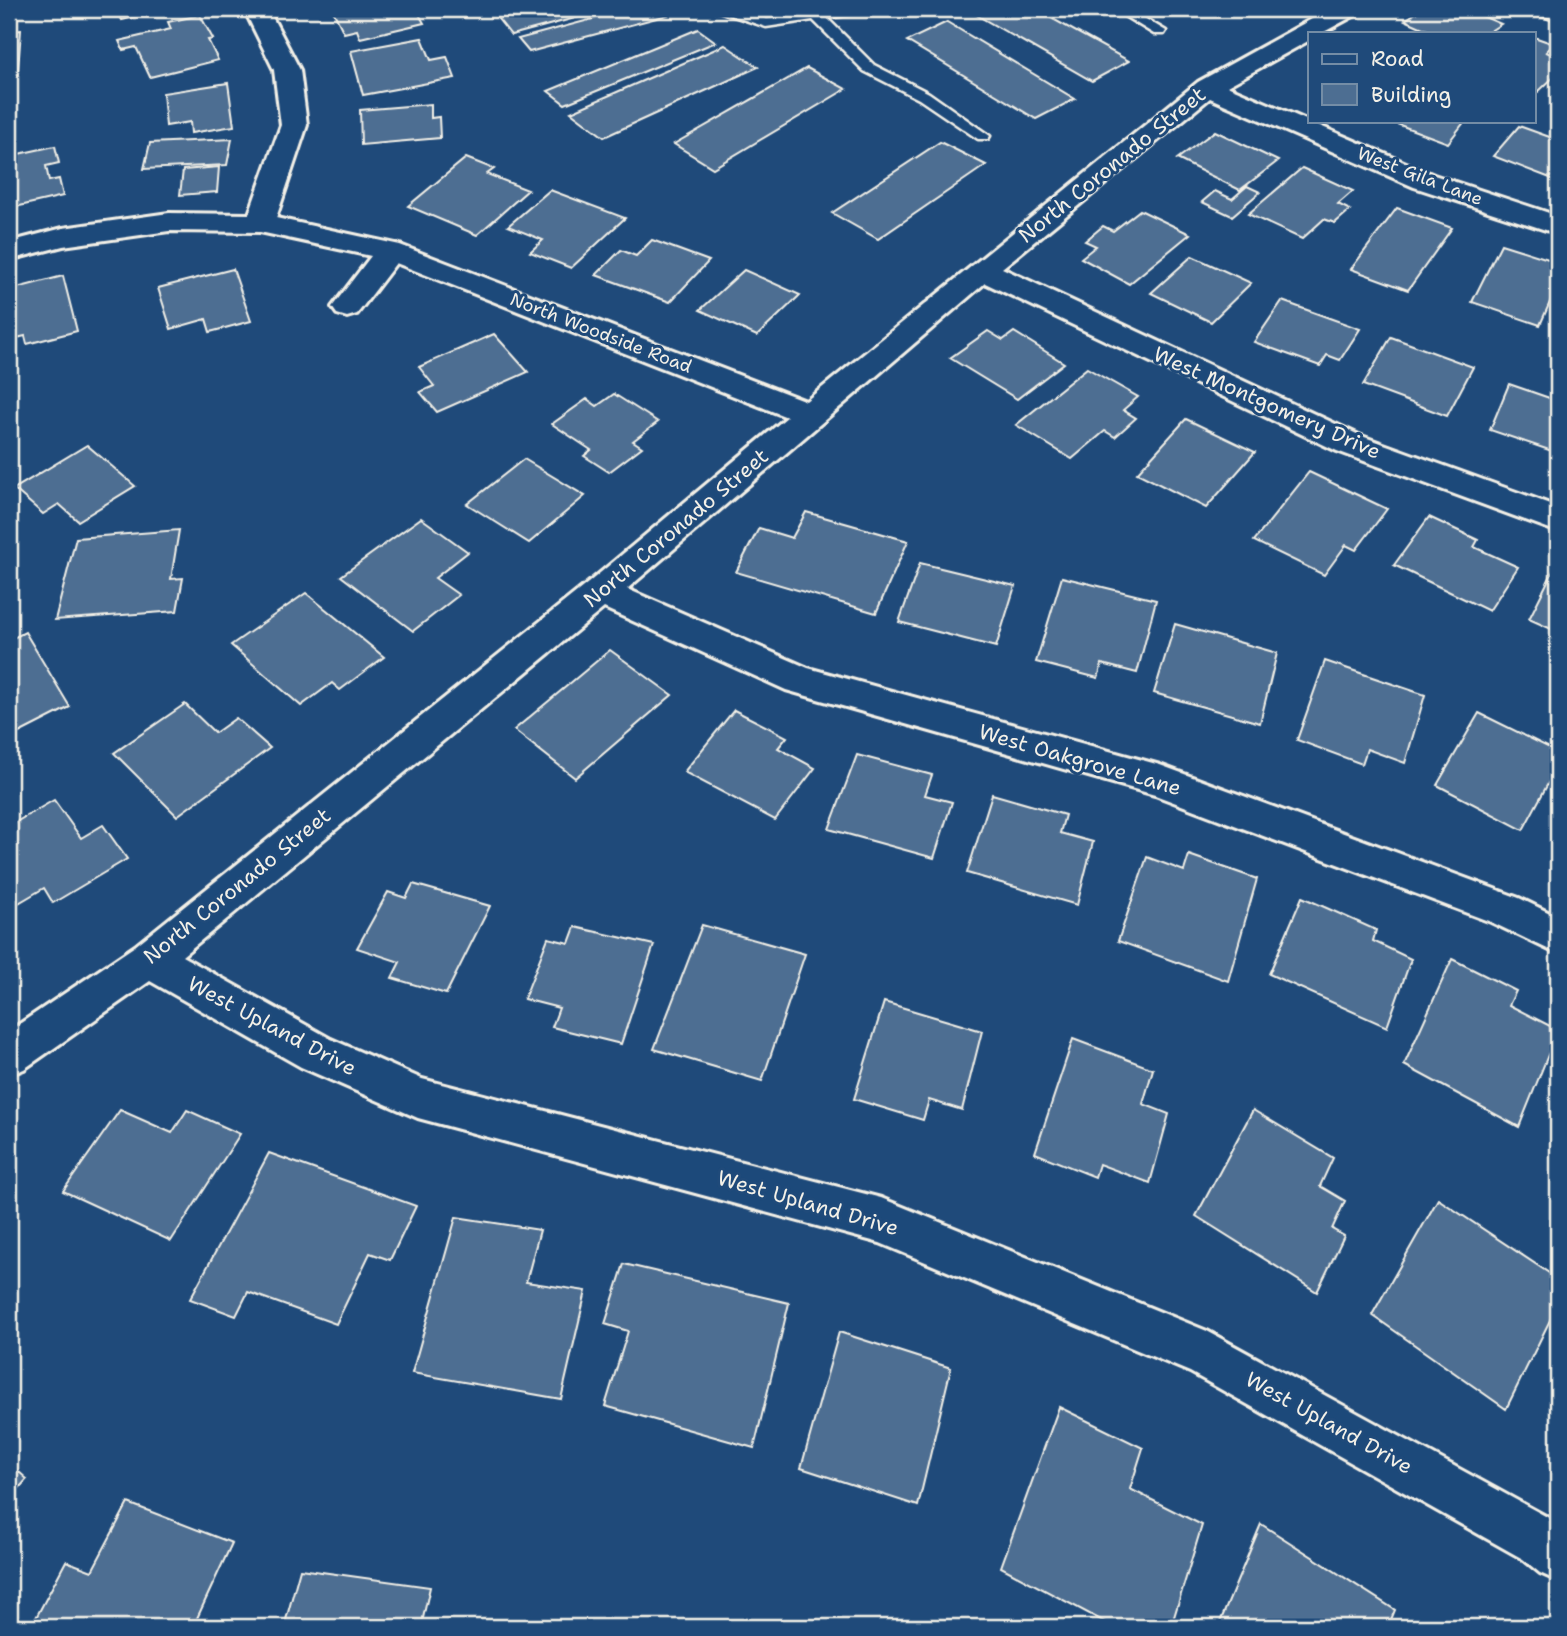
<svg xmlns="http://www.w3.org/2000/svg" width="1567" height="1636" viewBox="0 0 1567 1636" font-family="'Shantell Sans',sans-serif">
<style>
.building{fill:#4d6e92;stroke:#f4f1e8;stroke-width:2}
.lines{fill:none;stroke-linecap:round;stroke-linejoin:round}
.lane-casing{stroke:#f4f1e8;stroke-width:5}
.street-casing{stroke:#f4f1e8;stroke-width:6}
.lane{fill:#1f4a7a;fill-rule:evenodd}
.street{fill:#1f4a7a;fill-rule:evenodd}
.labels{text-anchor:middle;stroke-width:6;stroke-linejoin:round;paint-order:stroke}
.far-street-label{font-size:18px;fill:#f4f1e8;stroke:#1f4a7a}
.street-label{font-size:21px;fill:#f4f1e8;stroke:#1f4a7a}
</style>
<rect width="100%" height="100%" fill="#1f4a7a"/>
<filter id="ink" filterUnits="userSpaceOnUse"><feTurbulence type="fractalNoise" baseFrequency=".0143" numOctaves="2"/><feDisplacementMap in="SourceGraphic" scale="14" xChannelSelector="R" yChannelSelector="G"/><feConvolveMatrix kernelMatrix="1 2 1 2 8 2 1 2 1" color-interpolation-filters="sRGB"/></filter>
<g filter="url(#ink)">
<!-- building -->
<g class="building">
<path d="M 116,9 L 166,9 L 122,20 Z"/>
<path d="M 332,9 L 416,9 L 424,23 L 360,38 L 357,30 L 344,33 Z"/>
<path d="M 495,9 L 609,9 L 511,35 L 491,10 Z"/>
<path d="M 630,9 L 663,9 L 668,15 L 529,52 L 518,39 Z"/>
<path d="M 966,9 L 1035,9 L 1129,61 L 1092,81 Z"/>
<path d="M 1200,9 L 1228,9 L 1215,16 Z"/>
<path d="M 1422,9 L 1466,9 L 1501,24 L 1487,33 L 1434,33 L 1405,20 Z"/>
<path d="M 200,15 L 213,39 L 208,40 L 218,60 L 150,77 L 136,47 L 123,50 L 119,41 L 171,29 L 168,22 Z"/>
<path d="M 947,22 L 1075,99 L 1036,119 L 907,41 Z"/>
<path d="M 698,29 L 716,42 L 565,104 L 548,91 Z"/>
<path d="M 21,30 L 18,70 L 9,71 L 9,32 Z"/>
<path d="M 1534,37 L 1554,44 L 1546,52 L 1558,57 L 1558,73 L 1538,92 L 1534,91 Z"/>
<path d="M 422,38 L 431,60 L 447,57 L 455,78 L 363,95 L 351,51 Z"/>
<path d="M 725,45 L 758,67 L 604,137 L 571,112 Z"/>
<path d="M 807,68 L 846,89 L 713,168 L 674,144 Z"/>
<path d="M 228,83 L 234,126 L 191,133 L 190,122 L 166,126 L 163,93 Z"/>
<path d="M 431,104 L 431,118 L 439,117 L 440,138 L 361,145 L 360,110 Z"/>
<path d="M 1389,121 L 1465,121 L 1448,143 Z"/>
<path d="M 1519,126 L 1558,140 L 1558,181 L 1493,156 Z"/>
<path d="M 1215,131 L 1278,161 L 1240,190 L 1177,159 Z"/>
<path d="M 232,139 L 227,165 L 144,169 L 150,143 Z"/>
<path d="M 940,142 L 986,165 L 878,239 L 832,213 Z"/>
<path d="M 55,146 L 59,163 L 46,166 L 49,181 L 59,179 L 63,196 L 11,208 L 9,156 Z"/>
<path d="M 466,158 L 494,169 L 487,174 L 528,190 L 477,235 L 408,206 Z"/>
<path d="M 219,167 L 217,192 L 180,195 L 183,170 Z"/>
<path d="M 1302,168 L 1353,191 L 1338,204 L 1350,210 L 1335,223 L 1324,219 L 1302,239 L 1248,214 Z"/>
<path d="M 1247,186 L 1260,192 L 1232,216 L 1202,202 L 1215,191 L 1232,199 Z"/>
<path d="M 550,190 L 625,218 L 571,268 L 530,252 L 543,240 L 508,226 Z"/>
<path d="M 1397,208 L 1452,228 L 1408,290 L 1351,269 Z"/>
<path d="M 1140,210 L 1190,234 L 1129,284 L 1081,258 L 1096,246 L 1085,241 L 1103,226 L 1113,231 Z"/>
<path d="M 652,240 L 709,261 L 670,302 L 596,275 L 621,250 L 636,256 Z"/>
<path d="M 1501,244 L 1558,262 L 1558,284 L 1540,325 L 1472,302 Z"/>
<path d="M 1192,256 L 1251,283 L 1211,322 L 1151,293 Z"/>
<path d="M 233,269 L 251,321 L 210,332 L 206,319 L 171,329 L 158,288 Z"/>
<path d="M 744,270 L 800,295 L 757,336 L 700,310 Z"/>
<path d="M 63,276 L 77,331 L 27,344 L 25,336 L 9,340 L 9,290 Z"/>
<path d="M 1282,301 L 1360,329 L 1340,360 L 1327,355 L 1320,366 L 1254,342 Z"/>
<path d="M 988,331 L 1003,340 L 1014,332 L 1064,363 L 1017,399 L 950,358 Z"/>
<path d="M 494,334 L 528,372 L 437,412 L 420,392 L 434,386 L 419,367 Z"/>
<path d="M 1391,337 L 1473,367 L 1447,416 L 1363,385 Z"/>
<path d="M 1087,368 L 1138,397 L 1123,410 L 1136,418 L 1115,437 L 1105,431 L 1072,459 L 1016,425 Z"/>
<path d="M 1509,384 L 1558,401 L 1558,453 L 1490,430 Z"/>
<path d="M 614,394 L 658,422 L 633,441 L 642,447 L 609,472 L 584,456 L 591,450 L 552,424 L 587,399 L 597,406 Z"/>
<path d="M 1186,419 L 1255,452 L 1206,508 L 1137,473 Z"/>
<path d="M 87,445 L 135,486 L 78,521 L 59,504 L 43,514 L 14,489 Z"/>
<path d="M 524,459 L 585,496 L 529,543 L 467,504 Z"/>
<path d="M 1309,472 L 1387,509 L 1356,550 L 1346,545 L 1324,575 L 1254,541 Z"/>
<path d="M 806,512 L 908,541 L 876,613 L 736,572 L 759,528 L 792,538 Z"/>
<path d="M 1429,517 L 1478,540 L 1474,547 L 1518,567 L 1489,611 L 1394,565 Z"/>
<path d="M 421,518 L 468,552 L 435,578 L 459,595 L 413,631 L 341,576 Z"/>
<path d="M 179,530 L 171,579 L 183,578 L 177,611 L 55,620 L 76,538 Z"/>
<path d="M 920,563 L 1015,586 L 996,647 L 899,622 Z"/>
<path d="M 1556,565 L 1558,566 L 1558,632 L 1529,619 Z"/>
<path d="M 1062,577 L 1156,600 L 1137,673 L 1102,664 L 1098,678 L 1036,662 Z"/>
<path d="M 306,593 L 384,657 L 340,690 L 332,683 L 301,706 L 231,645 Z"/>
<path d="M 1175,624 L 1277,653 L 1260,723 L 1154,693 Z"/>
<path d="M 25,632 L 70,707 L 9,738 L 9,640 Z"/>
<path d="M 610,650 L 672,695 L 575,778 L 514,730 Z"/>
<path d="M 1325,661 L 1425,695 L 1405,763 L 1367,749 L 1362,764 L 1297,740 Z"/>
<path d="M 185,704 L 215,733 L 236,718 L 270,748 L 177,816 L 114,753 Z"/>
<path d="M 734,710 L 787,737 L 778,748 L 815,768 L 775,820 L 684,772 Z"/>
<path d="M 1479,713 L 1558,752 L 1558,765 L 1523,830 L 1437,785 Z"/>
<path d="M 857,755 L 932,775 L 925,795 L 952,802 L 934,858 L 829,829 Z"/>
<path d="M 992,794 L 1065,815 L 1060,833 L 1093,842 L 1077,905 L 967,873 Z"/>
<path d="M 54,800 L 81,838 L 103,825 L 127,859 L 53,903 L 44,888 L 10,908 L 9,826 Z"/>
<path d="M 1189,855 L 1257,879 L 1228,981 L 1118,941 L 1147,857 L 1184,871 Z"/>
<path d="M 413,884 L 490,906 L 446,994 L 392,978 L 400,962 L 357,948 L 388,892 L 406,898 Z"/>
<path d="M 1302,897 L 1376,930 L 1373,941 L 1411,959 L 1387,1027 L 1269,974 Z"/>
<path d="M 702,925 L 805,954 L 762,1081 L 654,1049 Z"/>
<path d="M 575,927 L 654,945 L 621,1044 L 552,1027 L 559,1008 L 524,999 L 548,938 L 569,943 Z"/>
<path d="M 1452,959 L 1516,991 L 1509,1005 L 1558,1030 L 1519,1127 L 1404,1065 Z"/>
<path d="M 884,1002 L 982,1031 L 962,1110 L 929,1100 L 923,1120 L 854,1099 Z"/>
<path d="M 1073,1039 L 1153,1069 L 1143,1104 L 1169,1114 L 1150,1183 L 1099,1164 L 1095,1177 L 1035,1153 Z"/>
<path d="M 120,1110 L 172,1133 L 187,1110 L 240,1134 L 171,1241 L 63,1191 Z"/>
<path d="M 1253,1110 L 1333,1158 L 1320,1186 L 1345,1201 L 1332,1229 L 1344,1236 L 1317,1292 L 1196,1216 Z"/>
<path d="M 269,1153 L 416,1206 L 390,1260 L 370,1253 L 336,1324 L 248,1292 L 236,1316 L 190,1299 Z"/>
<path d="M 1438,1199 L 1558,1279 L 1558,1304 L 1506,1409 L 1372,1315 Z"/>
<path d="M 456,1217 L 540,1230 L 526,1282 L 586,1291 L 561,1399 L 412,1373 Z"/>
<path d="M 624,1264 L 789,1303 L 754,1448 L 605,1406 L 628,1331 L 605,1324 Z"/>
<path d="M 839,1332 L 951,1368 L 918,1506 L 801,1468 Z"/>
<path d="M 1059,1407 L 1143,1448 L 1130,1489 L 1202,1525 L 1171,1627 L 1114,1627 L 1001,1567 Z"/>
<path d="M 9,1463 L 27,1479 L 9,1500 Z"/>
<path d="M 128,1503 L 232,1543 L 193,1627 L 31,1627 L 66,1561 L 92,1571 Z"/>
<path d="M 1261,1524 L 1395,1610 L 1388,1627 L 1218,1627 Z"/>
<path d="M 300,1569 L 430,1587 L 421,1627 L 284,1627 Z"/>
</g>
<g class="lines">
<defs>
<g id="lane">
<path d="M 712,9 L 732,9 L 767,19 L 835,9 L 867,9 L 860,13 L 827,18 L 874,65 L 929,93 L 990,136 L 988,139 L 978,139 L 919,99 L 864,71 L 813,20 L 766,27 Z"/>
<path d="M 1113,9 L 1129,9 L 1166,31 L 1164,34 L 1154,34 Z"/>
</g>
<g id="street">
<path d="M 244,9 L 268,9 L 300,70 L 307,125 L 276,218 L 400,245 L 806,401 L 1198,82 L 1330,9 L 1360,9 L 1357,14 L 1322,33 L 1310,33 L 1310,40 L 1227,86 L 1434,175 L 1558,216 L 1558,234 L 1414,187 L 1210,98 L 1002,268 L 1359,435 L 1558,507 L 1558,532 L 1337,451 L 985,283 L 627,589 L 808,668 L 1160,765 L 1519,898 L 1558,917 L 1558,954 L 1491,922 L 1155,795 L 786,690 L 604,608 L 182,956 L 331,1039 L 422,1079 L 881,1198 L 1207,1331 L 1558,1523 L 1558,1581 L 1540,1573 L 1523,1559 L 1190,1372 L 880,1243 L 418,1118 L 301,1067 L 150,981 L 24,1069 L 9,1075 L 9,1031 L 135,946 L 588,583 L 787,417 L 396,263 L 357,314 L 347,317 L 337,314 L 332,307 L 371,256 L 260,232 L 169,231 L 63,246 L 9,260 L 9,242 L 63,228 L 169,213 L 249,214 L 281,125 L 274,70 Z"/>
<path d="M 1534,9 L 1558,9 L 1558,20 L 1537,14 Z"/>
</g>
</defs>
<!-- lane casing -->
<use href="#lane" class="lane-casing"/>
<!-- street casing -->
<use href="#street" class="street-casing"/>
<!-- lane -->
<use href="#lane" class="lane"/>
<!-- street -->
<use href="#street" class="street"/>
</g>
</g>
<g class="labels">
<!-- far-street labels -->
<g class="far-street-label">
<text transform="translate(1420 176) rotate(21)" y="6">West Gila Lane</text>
<text transform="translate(601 333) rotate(21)" y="6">North Woodside Road</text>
</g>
<!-- street labels -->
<g class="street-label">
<text transform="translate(1112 165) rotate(-39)" y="7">North Coronado Street</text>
<text transform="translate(1267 403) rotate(24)" y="7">West Montgomery Drive</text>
<text transform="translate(676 528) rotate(-40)" y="7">North Coronado Street</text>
<text transform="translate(1080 760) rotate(16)" y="7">West Oakgrove Lane</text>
<text transform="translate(237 886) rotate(-39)" y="7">North Coronado Street</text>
<text transform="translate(272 1026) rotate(28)" y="7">West Upland Drive</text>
<text transform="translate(808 1203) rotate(16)" y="7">West Upland Drive</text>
<text transform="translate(1329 1423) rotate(29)" y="7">West Upland Drive</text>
</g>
</g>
<!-- margin -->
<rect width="1567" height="1636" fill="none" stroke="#1f4a7a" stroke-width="35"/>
<rect x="18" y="18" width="1532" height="1601" fill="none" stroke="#f4f1e8" stroke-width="2.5" filter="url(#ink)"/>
<!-- legend -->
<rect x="1308" y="32" width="228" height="91" fill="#1f4a7a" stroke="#748da6" stroke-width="2"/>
<rect x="1322" y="54" width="35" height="10" fill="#1f4a7a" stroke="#748da6" stroke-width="2"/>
<text x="1371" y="66" font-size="21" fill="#f4f1e8">Road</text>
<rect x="1322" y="84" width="35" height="21" fill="#4d6e92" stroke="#748da6" stroke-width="2"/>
<text x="1371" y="102" font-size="21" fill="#f4f1e8">Building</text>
</svg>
